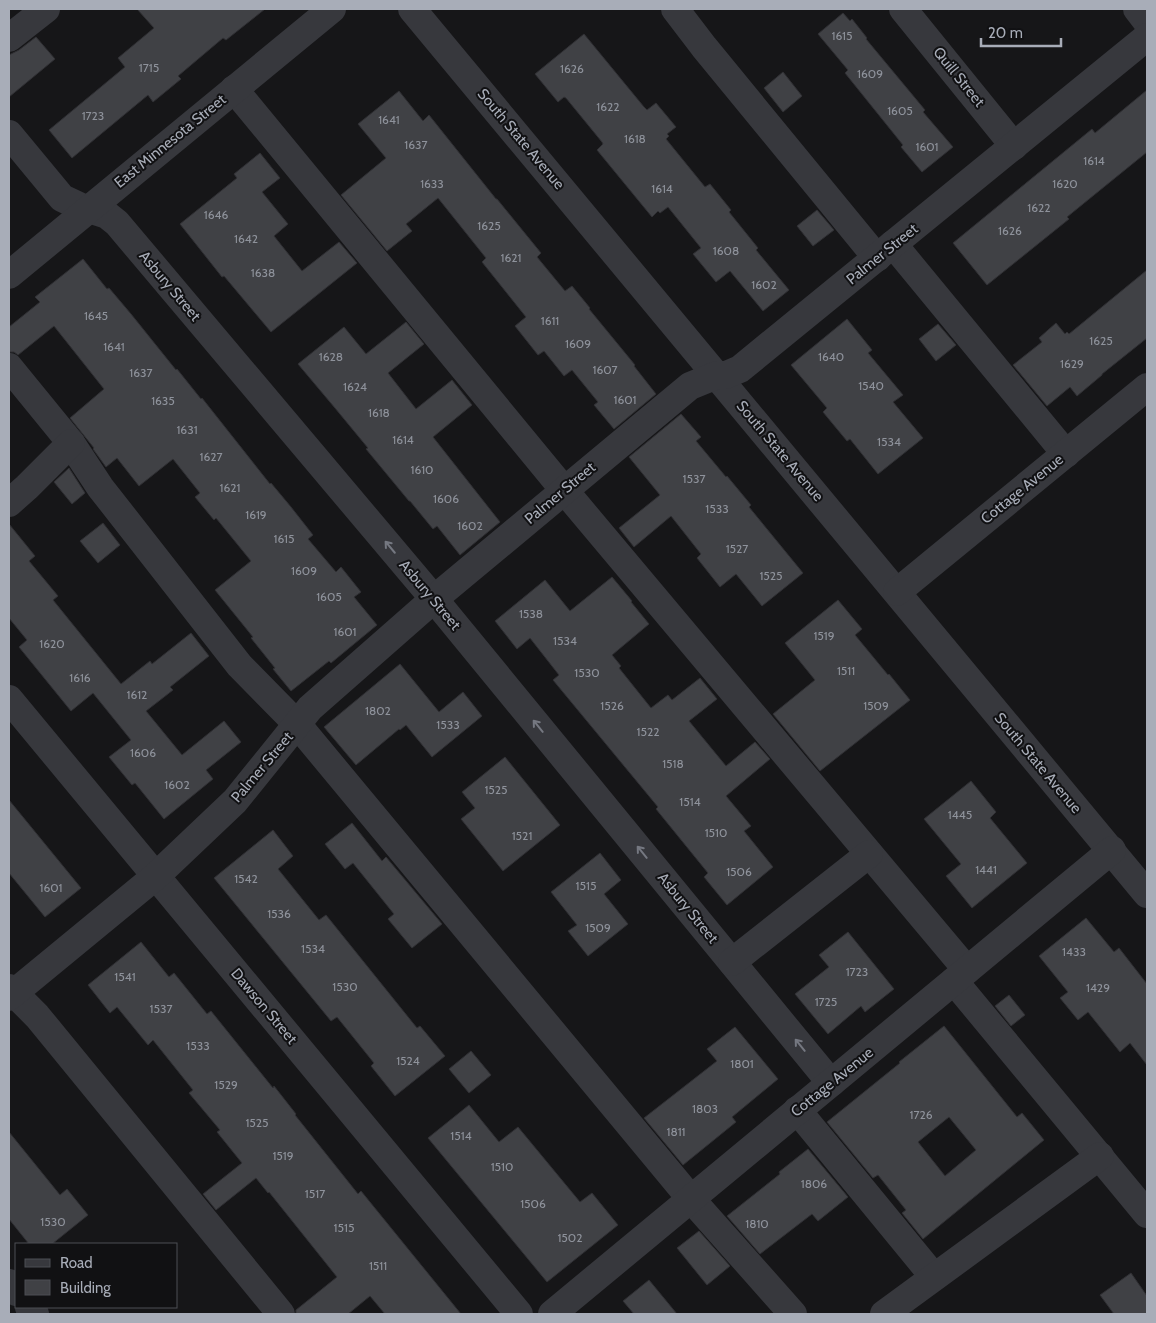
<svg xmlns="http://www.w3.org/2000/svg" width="1156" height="1323" viewBox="0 0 1156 1323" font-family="Cabin,sans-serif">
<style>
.building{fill:#404145;stroke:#303034;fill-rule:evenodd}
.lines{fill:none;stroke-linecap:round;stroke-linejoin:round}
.minor{stroke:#37383d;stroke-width:28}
.oneway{stroke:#757881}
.labels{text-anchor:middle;stroke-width:4;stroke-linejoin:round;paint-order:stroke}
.number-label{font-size:12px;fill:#8e929b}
.street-label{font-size:15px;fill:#a8adb8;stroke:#111113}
</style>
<rect width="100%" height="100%" fill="#161618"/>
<!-- building -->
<g class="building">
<path d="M 137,9 L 265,9 L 226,40 L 223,38 L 178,76 L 181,79 L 153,102 L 148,95 L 72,158 L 49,130 L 125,67 L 118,58 L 154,28 Z"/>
<path d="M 843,13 L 850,21 L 852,19 L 867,38 L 866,39 L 925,110 L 923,112 L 953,147 L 922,172 L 901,147 L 903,145 L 845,73 L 848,70 L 818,34 Z"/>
<path d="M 584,34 L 644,107 L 647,110 L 656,103 L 676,127 L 667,134 L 669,136 L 666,139 L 705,187 L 710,184 L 731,210 L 729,212 L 758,248 L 756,250 L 789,290 L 763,311 L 730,271 L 716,282 L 693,254 L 701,248 L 668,207 L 660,213 L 658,211 L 652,217 L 597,150 L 603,144 L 602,142 L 566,98 L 564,97 L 558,102 L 535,74 Z"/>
<path d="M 36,37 L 55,59 L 9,97 L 9,55 L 19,50 Z"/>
<path d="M 783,72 L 802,96 L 783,112 L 764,88 Z"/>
<path d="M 1147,90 L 1147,152 L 1094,195 L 1067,217 L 1069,219 L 987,285 L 953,243 L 1092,129 L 1095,133 Z"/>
<path d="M 399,91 L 423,121 L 429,115 L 496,199 L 497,199 L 541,253 L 537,257 L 565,291 L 572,286 L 590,308 L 589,309 L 635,365 L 634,366 L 656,394 L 614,429 L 594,405 L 598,402 L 572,370 L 564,376 L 544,351 L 538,355 L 515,326 L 526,317 L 482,262 L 486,258 L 438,198 L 406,224 L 412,231 L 387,251 L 341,195 L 386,158 L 358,124 Z"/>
<path d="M 260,153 L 280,178 L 262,192 L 288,224 L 274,236 L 302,271 L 339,242 L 357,263 L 271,332 L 224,276 L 222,277 L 180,224 L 237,178 L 234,174 Z"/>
<path d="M 817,210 L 834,230 L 813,246 L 797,226 Z"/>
<path d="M 83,259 L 107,289 L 109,288 L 131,314 L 176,370 L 177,369 L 201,399 L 202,398 L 270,484 L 271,483 L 291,507 L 313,535 L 308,539 L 336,572 L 341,567 L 361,592 L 354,597 L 377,625 L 331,663 L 329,661 L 291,691 L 273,669 L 275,668 L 251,638 L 253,637 L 215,590 L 251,561 L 216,518 L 214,520 L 195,497 L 200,493 L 173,459 L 139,486 L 117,458 L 106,467 L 93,449 L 94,448 L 70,418 L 104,389 L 54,326 L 18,355 L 14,352 L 9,352 L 9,327 L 40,302 L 35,297 Z"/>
<path d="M 1147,270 L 1147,338 L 1102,374 L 1102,375 L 1077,396 L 1070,387 L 1047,406 L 1013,365 L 1042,342 L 1039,338 L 1056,323 L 1065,334 L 1067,332 L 1069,334 Z"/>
<path d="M 847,319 L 872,350 L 868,353 L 903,395 L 893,402 L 923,438 L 878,474 L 850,439 L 847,441 L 823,412 L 827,408 L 791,365 Z"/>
<path d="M 406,322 L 424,344 L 388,373 L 416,409 L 452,380 L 472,405 L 433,437 L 500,522 L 460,555 L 437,526 L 433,529 L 410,501 L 409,501 L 366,449 L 368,448 L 335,408 L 298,364 L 344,327 L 366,354 Z"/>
<path d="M 938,324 L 956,345 L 936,361 L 919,339 Z"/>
<path d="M 681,414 L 701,437 L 696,441 L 726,477 L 727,476 L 751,505 L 749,507 L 803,573 L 762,606 L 736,574 L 720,587 L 697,558 L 701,554 L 671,516 L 634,547 L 619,528 L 660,495 L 629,457 Z"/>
<path d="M 69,468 L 85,493 L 72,504 L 54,482 Z"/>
<path d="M 103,523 L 120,545 L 98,563 L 80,541 Z"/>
<path d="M 9,524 L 35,556 L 29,561 L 58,596 L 53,600 L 121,684 L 150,661 L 152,664 L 191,633 L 209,656 L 170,687 L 173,690 L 146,711 L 182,755 L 224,721 L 241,742 L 206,770 L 213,779 L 164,819 L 135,783 L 132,785 L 109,757 L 131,740 L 93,693 L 71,711 L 19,647 L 27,640 L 9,618 Z"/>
<path d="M 612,577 L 632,601 L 631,602 L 649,624 L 612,655 L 621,666 L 619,668 L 651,708 L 668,695 L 672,700 L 700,678 L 717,699 L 689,721 L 726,766 L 755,742 L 770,759 L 726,796 L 751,826 L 744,831 L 773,867 L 727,905 L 704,877 L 708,873 L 656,809 L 658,807 L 553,680 L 559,675 L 530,638 L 517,649 L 495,621 L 545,580 L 570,611 Z"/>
<path d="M 838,600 L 862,629 L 855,635 L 888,675 L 889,674 L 910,700 L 820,771 L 773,714 L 815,680 L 785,643 Z"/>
<path d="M 400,664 L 439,712 L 463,692 L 482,716 L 432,757 L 406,725 L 400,730 L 399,729 L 356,765 L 324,727 Z"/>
<path d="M 505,757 L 560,825 L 503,871 L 461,819 L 475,808 L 462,792 Z"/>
<path d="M 971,781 L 996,812 L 990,818 L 1027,863 L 972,908 L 946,876 L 961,864 L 924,819 Z"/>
<path d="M 9,800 L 81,888 L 45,917 L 9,873 Z"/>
<path d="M 352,823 L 382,861 L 386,857 L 442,924 L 412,948 L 388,919 L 394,914 L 353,863 L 345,869 L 325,844 Z"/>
<path d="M 273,830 L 293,856 L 278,869 L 319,920 L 326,915 L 417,1028 L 420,1026 L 445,1056 L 395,1096 L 371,1066 L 374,1063 L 337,1017 L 331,1021 L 214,878 Z"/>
<path d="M 600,853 L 621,880 L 604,894 L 628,924 L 588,956 L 568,931 L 577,925 L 551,892 Z"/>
<path d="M 1086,918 L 1114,952 L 1119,948 L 1147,984 L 1147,1065 L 1130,1043 L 1120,1052 L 1088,1012 L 1078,1020 L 1060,998 L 1068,992 L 1039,956 Z"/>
<path d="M 848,932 L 894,989 L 865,1012 L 861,1006 L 828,1034 L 795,994 L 829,967 L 819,955 Z"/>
<path d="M 141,942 L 169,977 L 174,973 L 207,1014 L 211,1011 L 273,1088 L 274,1086 L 296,1114 L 295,1115 L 358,1194 L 361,1191 L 461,1314 L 385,1314 L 370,1296 L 348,1314 L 296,1314 L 296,1310 L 337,1277 L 269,1192 L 268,1193 L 256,1178 L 216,1210 L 203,1194 L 242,1163 L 217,1132 L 220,1130 L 189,1093 L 193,1090 L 153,1040 L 148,1045 L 117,1007 L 110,1013 L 88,985 Z"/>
<path d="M 1009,995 L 1025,1015 L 1011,1026 L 995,1006 Z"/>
<path d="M 944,1026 L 1017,1117 L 1022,1113 L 1044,1140 L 923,1239 L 902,1213 L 906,1210 L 878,1175 L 873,1178 L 827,1122 L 900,1063 L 899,1062 ZM 949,1117 L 976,1150 L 945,1176 L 918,1142 Z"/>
<path d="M 735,1027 L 778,1079 L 732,1117 L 736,1122 L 683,1165 L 644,1118 L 717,1061 L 707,1049 Z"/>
<path d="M 471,1051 L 491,1075 L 469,1093 L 449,1069 Z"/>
<path d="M 469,1105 L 499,1142 L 518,1127 L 580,1202 L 592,1193 L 618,1225 L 547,1282 L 428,1138 Z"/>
<path d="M 9,1132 L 60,1195 L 67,1189 L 88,1215 L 52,1244 L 29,1244 L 9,1219 Z"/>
<path d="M 808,1149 L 848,1197 L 818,1221 L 812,1214 L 760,1254 L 727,1216 L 780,1174 L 779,1172 Z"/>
<path d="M 699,1231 L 730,1266 L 707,1285 L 677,1248 Z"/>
<path d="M 1131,1273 L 1147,1296 L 1147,1314 L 1114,1314 L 1100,1295 Z"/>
<path d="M 649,1280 L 677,1314 L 634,1314 L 623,1301 Z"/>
</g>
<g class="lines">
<!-- minor -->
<g class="minor">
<path d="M 412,9 L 1147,894"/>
<path d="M 675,9 L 704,47 L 877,258"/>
<path d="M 903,9 L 1014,146"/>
<path d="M 1137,9 L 1147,22"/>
<path d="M 9,38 L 46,9"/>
<path d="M 234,89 L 564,490 L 967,970"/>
<path d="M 9,134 L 62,198 L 79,206 L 107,215 L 117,223 L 434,599 L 831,1083"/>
<path d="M 893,244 L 1066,454"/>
<path d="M 9,275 L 332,9"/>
<path d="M 9,367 L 71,443 L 100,487 L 240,666 L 297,724 L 691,1199 L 793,1314"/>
<path d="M 9,503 L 27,487 L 71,443"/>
<path d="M 897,592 L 1147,387"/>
<path d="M 9,699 L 519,1314"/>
<path d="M 732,962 L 869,854"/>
<path d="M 954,981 L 1147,1214"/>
<path d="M 9,988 L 37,1016 L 281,1314"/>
<path d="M 9,997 L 156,876 L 235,801 L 310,708 L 434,599 L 690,386 L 717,375 L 726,375 L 740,369 L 1147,37"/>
<path d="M 797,1110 L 934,1277"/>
<path d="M 9,1283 L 16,1292"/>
<path d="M 29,1307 L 35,1314"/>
<path d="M 552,1314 L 1112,850"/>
<path d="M 884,1314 L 1100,1156"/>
</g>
</g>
<!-- one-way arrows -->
<defs><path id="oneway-shaft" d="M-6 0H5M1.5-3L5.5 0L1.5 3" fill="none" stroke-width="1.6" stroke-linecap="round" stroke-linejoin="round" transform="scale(1.25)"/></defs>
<g class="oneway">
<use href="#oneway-shaft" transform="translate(390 547) rotate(-130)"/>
<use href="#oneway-shaft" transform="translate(538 726) rotate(-129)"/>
<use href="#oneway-shaft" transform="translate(642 852) rotate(-129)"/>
<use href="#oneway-shaft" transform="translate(800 1045) rotate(-129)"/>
</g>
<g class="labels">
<!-- number labels -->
<g class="number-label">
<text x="842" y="40">1615</text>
<text x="149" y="72">1715</text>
<text x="572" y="73">1626</text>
<text x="870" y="78">1609</text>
<text x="608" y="111">1622</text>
<text x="900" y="115">1605</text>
<text x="93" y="120">1723</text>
<text x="389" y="124">1641</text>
<text x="635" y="143">1618</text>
<text x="416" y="149">1637</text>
<text x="927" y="151">1601</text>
<text x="1094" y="165">1614</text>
<text x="432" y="188">1633</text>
<text x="1065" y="188">1620</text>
<text x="662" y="193">1614</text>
<text x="1039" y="212">1622</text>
<text x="216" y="219">1646</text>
<text x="489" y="230">1625</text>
<text x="1010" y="235">1626</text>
<text x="246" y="243">1642</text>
<text x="726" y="255">1608</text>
<text x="511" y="262">1621</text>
<text x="263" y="277">1638</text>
<text x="764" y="289">1602</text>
<text x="96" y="320">1645</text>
<text x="550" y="325">1611</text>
<text x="1101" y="345">1625</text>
<text x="578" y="348">1609</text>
<text x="114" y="351">1641</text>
<text x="331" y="361">1628</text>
<text x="831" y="361">1640</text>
<text x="1072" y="368">1629</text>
<text x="605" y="374">1607</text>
<text x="141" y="377">1637</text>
<text x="871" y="390">1540</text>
<text x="355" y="391">1624</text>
<text x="625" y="404">1601</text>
<text x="163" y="405">1635</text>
<text x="379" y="417">1618</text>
<text x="187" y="434">1631</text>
<text x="403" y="444">1614</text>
<text x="889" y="446">1534</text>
<text x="211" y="461">1627</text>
<text x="422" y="474">1610</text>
<text x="694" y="483">1537</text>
<text x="230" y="492">1621</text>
<text x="446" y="503">1606</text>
<text x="717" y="513">1533</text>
<text x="256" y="519">1619</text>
<text x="470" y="530">1602</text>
<text x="284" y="543">1615</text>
<text x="737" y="553">1527</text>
<text x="304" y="575">1609</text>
<text x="771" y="580">1525</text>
<text x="329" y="601">1605</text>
<text x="531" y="618">1538</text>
<text x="345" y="636">1601</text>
<text x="824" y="640">1519</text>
<text x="565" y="645">1534</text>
<text x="52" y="648">1620</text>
<text x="846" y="675">1511</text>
<text x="587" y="677">1530</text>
<text x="80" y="682">1616</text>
<text x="137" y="699">1612</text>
<text x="612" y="710">1526</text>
<text x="876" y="710">1509</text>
<text x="378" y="715">1802</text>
<text x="448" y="729">1533</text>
<text x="648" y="736">1522</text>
<text x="143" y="757">1606</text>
<text x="673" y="768">1518</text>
<text x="177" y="789">1602</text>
<text x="496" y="794">1525</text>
<text x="690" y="806">1514</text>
<text x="960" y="819">1445</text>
<text x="716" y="837">1510</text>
<text x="522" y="840">1521</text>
<text x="986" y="874">1441</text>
<text x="739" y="876">1506</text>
<text x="246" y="883">1542</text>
<text x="586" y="890">1515</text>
<text x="51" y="892">1601</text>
<text x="279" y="918">1536</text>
<text x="598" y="932">1509</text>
<text x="313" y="953">1534</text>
<text x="1074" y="956">1433</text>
<text x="857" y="976">1723</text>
<text x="125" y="981">1541</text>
<text x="345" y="991">1530</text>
<text x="1098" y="992">1429</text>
<text x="826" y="1006">1725</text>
<text x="161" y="1013">1537</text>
<text x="198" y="1050">1533</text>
<text x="408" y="1065">1524</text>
<text x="742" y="1068">1801</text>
<text x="226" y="1089">1529</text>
<text x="705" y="1113">1803</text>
<text x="921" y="1119">1726</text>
<text x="257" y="1127">1525</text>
<text x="676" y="1136">1811</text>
<text x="461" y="1140">1514</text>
<text x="283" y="1160">1519</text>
<text x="502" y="1171">1510</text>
<text x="814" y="1188">1806</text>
<text x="315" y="1198">1517</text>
<text x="533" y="1208">1506</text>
<text x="53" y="1226">1530</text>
<text x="757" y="1228">1810</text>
<text x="344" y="1232">1515</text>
<text x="570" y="1242">1502</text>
<text x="378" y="1270">1511</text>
</g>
<!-- street labels -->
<g class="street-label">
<text transform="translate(959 77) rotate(51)" y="5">Quill Street</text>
<text transform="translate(521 139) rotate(50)" y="5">South State Avenue</text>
<text transform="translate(170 141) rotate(-39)" y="5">East Minnesota Street</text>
<text transform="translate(882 254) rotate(-39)" y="5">Palmer Street</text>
<text transform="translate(170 286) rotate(50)" y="5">Asbury Street</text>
<text transform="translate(780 451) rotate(50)" y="5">South State Avenue</text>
<text transform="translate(1022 489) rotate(-39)" y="5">Cottage Avenue</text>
<text transform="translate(560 493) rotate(-40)" y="5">Palmer Street</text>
<text transform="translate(430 595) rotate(50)" y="5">Asbury Street</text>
<text transform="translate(1038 763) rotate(50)" y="5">South State Avenue</text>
<text transform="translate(262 767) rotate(-50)" y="5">Palmer Street</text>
<text transform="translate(688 908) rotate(51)" y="5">Asbury Street</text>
<text transform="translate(264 1006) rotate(50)" y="5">Dawson Street</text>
<text transform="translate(832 1082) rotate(-39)" y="5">Cottage Avenue</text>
</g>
</g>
<!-- border -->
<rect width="1156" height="1323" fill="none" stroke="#a8adb8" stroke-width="20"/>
<!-- legend -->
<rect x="15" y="1243" width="162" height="65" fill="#111113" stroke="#4d4f55"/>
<rect x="25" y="1259" width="25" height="8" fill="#37383d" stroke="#4d4f55"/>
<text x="60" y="1268" font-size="15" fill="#a8adb8">Road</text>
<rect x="25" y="1280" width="25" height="15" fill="#404145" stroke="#4d4f55"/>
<text x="60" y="1293" font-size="15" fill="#a8adb8">Building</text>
<!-- scale -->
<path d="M981 38v8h80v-8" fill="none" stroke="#a8adb8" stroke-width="2.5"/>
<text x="988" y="38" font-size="15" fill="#a8adb8" stroke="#111113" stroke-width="4" paint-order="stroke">20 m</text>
</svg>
